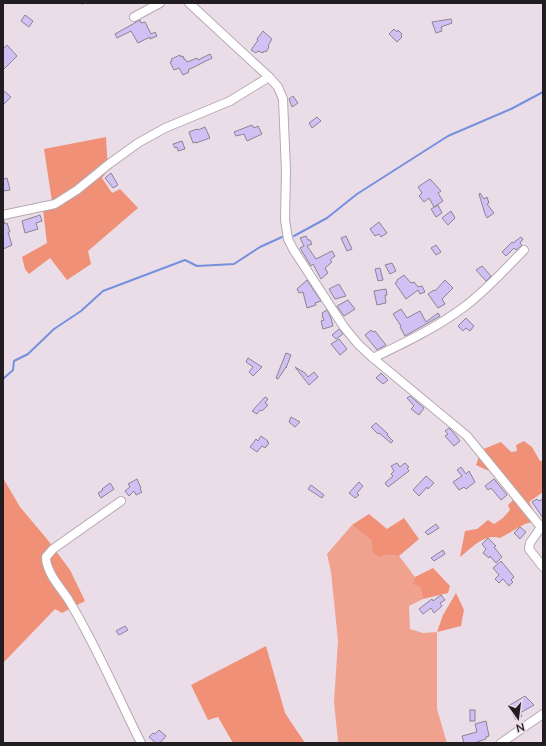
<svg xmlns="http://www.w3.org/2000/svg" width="546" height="746" viewBox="0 0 546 746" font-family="Lato,sans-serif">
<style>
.green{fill:#f1a28e}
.forest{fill:#ef9077}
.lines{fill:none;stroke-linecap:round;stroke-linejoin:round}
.stream{stroke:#7590de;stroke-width:2}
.building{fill:#d1c0f3;stroke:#898492}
.minor-casing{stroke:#b6a9b3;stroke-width:10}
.path{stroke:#958b93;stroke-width:1;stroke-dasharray:1 3;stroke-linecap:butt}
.minor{stroke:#fff;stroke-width:8}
</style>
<rect width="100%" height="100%" fill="#ebdde8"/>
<!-- green -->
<path class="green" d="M 352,525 L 372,541 L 380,557 L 388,555 L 399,556 L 415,577 L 414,584 L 420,587 L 423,599 L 409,606 L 410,629 L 423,633 L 437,632 L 437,709 L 447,743 L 339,743 L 338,742 L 334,702 L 338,641 L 331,572 L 327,554 Z"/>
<!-- forest -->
<g class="forest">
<path d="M 106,137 L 108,170 L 102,178 L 112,193 L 120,189 L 138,208 L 88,251 L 91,264 L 67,280 L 50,258 L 29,274 L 25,269 L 22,257 L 47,243 L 43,210 L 53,208 L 44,149 Z"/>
<path d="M 524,441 L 532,447 L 540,461 L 543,461 L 543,492 L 529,502 L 539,520 L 525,524 L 500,538 C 484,533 472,548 460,557 L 465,531 L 477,529 L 488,520 L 494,524 L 503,518 L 510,510 L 508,505 L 513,500 L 489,471 L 476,465 L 481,450 L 501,442 L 511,452 L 517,451 L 516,445 Z"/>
<path d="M 3,478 L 20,507 L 47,539 L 70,570 L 85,601 L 62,613 L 55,609 L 3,663 Z"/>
<path d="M 369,514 L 387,529 L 404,518 L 419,539 L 399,556 L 388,555 L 380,557 L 373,552 L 372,541 L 352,525 Z"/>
<path d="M 433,568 L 450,586 L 448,593 L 423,599 L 420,587 L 413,584 L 415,577 Z"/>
<path d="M 456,593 L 464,610 L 461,626 L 437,632 L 443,615 Z"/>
<path d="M 266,646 L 285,713 L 305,743 L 233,743 L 218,717 L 208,720 L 191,685 Z"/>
</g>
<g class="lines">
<!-- stream -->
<g class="stream">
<path d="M 294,236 L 327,218 L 357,194 L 448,136 L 511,109 L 543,92"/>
<path d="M 3,379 L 13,370 L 14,361 L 28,354 L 54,329 L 81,311 L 103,291 L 185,260 L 197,266 L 234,264 L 260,247 L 282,237"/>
</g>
</g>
<!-- building -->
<g class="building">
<path d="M 25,15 L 33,21 L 29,27 L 21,21 Z"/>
<path d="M 451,19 L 452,23 L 441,27 L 442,31 L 436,33 L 432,22 Z"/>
<path d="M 140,20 L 141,23 L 145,22 L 151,34 L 155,32 L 157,36 L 150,39 L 150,37 L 138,43 L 131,31 L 117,38 L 115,34 Z"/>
<path d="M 394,29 L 397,32 L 398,30 L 402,34 L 401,36 L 402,37 L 397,42 L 389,34 Z"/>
<path d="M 263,31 L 272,39 L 268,46 L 269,47 L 266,52 L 264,51 L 263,53 L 258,51 L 256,53 L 251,50 L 258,40 L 257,39 Z"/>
<path d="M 7,45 L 17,56 L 3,70 L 3,49 Z"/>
<path d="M 210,54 L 212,58 L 188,70 L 189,72 L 183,75 L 179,68 L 174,70 L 170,62 L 172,61 L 171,59 L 180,55 L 181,57 L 183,56 L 184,59 L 185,59 L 187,62 L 197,58 L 198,60 Z"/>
<path d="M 3,90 L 11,97 L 3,105 Z"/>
<path d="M 293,96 L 298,103 L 292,107 L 289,99 Z"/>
<path d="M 317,117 L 321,121 L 312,128 L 309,123 Z"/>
<path d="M 252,125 L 254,128 L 258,126 L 262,134 L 247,141 L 244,134 L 236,136 L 234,132 Z"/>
<path d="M 205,127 L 210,138 L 196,143 L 196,142 L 193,143 L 189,132 L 197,129 L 198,130 Z"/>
<path d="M 182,141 L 185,149 L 178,151 L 177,147 L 175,148 L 173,144 Z"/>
<path d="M 111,173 L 118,185 L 113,188 L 105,178 Z"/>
<path d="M 7,178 L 10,190 L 3,191 L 3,179 Z"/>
<path d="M 430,179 L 441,191 L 438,193 L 443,201 L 434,207 L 429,198 L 424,202 L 419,196 L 422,193 L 418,187 Z"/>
<path d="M 480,193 L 484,199 L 487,197 L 489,203 L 487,204 L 494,213 L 487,218 L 485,214 L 479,194 Z"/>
<path d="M 438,205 L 442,213 L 436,217 L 431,209 Z"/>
<path d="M 451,211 L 455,218 L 448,225 L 442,218 Z"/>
<path d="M 40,215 L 42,221 L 36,223 L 38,229 L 25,233 L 22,221 Z"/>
<path d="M 4,221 L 5,224 L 7,223 L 10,232 L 8,232 L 12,245 L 3,249 L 3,222 Z"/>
<path d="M 379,222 L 387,233 L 381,237 L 379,234 L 375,236 L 370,229 Z"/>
<path d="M 306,236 L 308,240 L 310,240 L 312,244 L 307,246 L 316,259 L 332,251 L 335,256 L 330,260 L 332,262 L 325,268 L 328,273 L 321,279 L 313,264 L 311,266 L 300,248 L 304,246 L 300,238 Z"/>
<path d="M 346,236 L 352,249 L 347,251 L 341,238 Z"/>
<path d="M 521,237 L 523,239 L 520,243 L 522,245 L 516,250 L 514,248 L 506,256 L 502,252 L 512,242 L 513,243 Z"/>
<path d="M 436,245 L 441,252 L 436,255 L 431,248 Z"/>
<path d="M 392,263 L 396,271 L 390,274 L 385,265 Z"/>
<path d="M 482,266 L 491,276 L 486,281 L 476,270 Z"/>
<path d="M 380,268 L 383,280 L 378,281 L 375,269 Z"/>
<path d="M 404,275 L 411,283 L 414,282 L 418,287 L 422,286 L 425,292 L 420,294 L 418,290 L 406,299 L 395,283 L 397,282 L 397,280 Z"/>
<path d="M 307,280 L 321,301 L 315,303 L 316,305 L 307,308 L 303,292 L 299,293 L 297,289 Z"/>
<path d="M 445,280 L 453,288 L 442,299 L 445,304 L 438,308 L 428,294 L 434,290 L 435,291 Z"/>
<path d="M 339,284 L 346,296 L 335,299 L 329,289 Z"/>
<path d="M 386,289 L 387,295 L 385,295 L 386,303 L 377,305 L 374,291 Z"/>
<path d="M 348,300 L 355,309 L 344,316 L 337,306 Z"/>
<path d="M 401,309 L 407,318 L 420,311 L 426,322 L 438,313 L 440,316 L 405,336 L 400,327 L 401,326 L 393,314 Z"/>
<path d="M 327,310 L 331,318 L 333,326 L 323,329 L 321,321 L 324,320 L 322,316 L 323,315 L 322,313 Z"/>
<path d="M 466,318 L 474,326 L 470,331 L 466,328 L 463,331 L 458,326 Z"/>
<path d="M 339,329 L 343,334 L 336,339 L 332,335 Z"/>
<path d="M 371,330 L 373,332 L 375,331 L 386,345 L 377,350 L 365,335 Z"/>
<path d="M 339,339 L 347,349 L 340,355 L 331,344 Z"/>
<path d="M 286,353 L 291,355 L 286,368 L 286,367 L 278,379 L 276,378 Z"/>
<path d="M 248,358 L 262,367 L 253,376 L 249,372 L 253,367 L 246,362 Z"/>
<path d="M 295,367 L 305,373 L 308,377 L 314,372 L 318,377 L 309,385 Z"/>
<path d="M 381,373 L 388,380 L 383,384 L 376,378 Z"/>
<path d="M 410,396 L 424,408 L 419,415 L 411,409 L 414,406 L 407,398 Z"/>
<path d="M 265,397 L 268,399 L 265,403 L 268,405 L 262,411 L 260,410 L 257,414 L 252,411 Z"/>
<path d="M 291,417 L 300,422 L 295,427 L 289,422 Z"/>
<path d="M 376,423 L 388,434 L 387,435 L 393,441 L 391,443 L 379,433 L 378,434 L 371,427 Z"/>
<path d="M 449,428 L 454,433 L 460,441 L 454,446 L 445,436 L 448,434 L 445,431 Z"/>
<path d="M 261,436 L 268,441 L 267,442 L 269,443 L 265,448 L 262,446 L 257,452 L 250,447 L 256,439 L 258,441 Z"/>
<path d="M 397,463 L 400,467 L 405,463 L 409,467 L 407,468 L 409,471 L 388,487 L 385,483 L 393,476 L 391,474 L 394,471 L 391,466 Z"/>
<path d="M 461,467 L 466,474 L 469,471 L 475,482 L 466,489 L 464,487 L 459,490 L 453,482 L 462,476 L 457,470 Z"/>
<path d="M 426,476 L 434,483 L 428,489 L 427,487 L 419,496 L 413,490 Z"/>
<path d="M 137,479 L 141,488 L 140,489 L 142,492 L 136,495 L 134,491 L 129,496 L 125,491 L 130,487 L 128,484 Z"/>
<path d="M 494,479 L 507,495 L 501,500 L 491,488 L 488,490 L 485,486 Z"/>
<path d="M 359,482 L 363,486 L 357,493 L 359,495 L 355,498 L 349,493 Z"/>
<path d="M 110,483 L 114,489 L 101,498 L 98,493 L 103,490 L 102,489 Z"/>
<path d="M 311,485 L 324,495 L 322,498 L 308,489 Z"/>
<path d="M 537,499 L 539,501 L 543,499 L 543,518 L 532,502 Z"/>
<path d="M 436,524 L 439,528 L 428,535 L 425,532 Z"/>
<path d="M 520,527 L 526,532 L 520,539 L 514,533 Z"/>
<path d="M 488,538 L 496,546 L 494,547 L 502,557 L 496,563 L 490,556 L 489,558 L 483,553 L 486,549 L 482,544 Z"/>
<path d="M 443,550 L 445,554 L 434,561 L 431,558 Z"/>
<path d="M 501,561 L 514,577 L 511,580 L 513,582 L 509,586 L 503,579 L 499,583 L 495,579 L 499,575 L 493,568 Z"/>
<path d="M 441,595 L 445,600 L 440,603 L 442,606 L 434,613 L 431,608 L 423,614 L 419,609 L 432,599 L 433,601 Z"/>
<path d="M 125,626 L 128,630 L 119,635 L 116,631 Z"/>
<path d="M 525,696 L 534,705 L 520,713 L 522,716 L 516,720 L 508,706 Z"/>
<rect x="470" y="710" width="5" height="11"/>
<path d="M 486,721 L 489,736 L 486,737 L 486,739 L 474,743 L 464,743 L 462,736 L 477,732 L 475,724 Z"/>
<path d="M 159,730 L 166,736 L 160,743 L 156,743 L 149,737 L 153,733 L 155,734 Z"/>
</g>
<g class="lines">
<defs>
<g id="minor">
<path d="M 189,3 L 269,77 L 278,87 L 283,99 L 286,171 L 285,220 L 288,239 L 293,249 L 344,327 L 358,344 L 373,358 L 467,436 L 541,527 L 543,525"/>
<path d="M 134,17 L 160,3"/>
<path d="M 3,215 L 55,204 L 77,190 L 109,164 L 138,143 L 165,128 L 230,101 L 269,77"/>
<path d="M 373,358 C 404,343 436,328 464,307 C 486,291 505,269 524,250"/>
<path d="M 121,501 L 53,549 L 46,557 C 46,572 60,587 68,599 C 96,645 117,695 141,743"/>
<path d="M 541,527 L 530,543 L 529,549 L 543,567"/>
<path d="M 501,743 L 543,714"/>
</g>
</defs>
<!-- minor casing -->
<use href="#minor" class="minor-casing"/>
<!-- path -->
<path class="path" d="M 82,5 L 83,3"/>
<!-- minor -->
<use href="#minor" class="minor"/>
</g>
<!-- border -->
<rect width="546" height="746" fill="none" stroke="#221d21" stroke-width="8"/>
<!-- north arrow -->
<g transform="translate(518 718) rotate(166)" stroke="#ebdde8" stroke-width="3" paint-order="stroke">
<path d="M0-3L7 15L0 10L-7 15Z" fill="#221d21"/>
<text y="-6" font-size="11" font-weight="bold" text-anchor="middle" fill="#221d21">N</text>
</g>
</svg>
